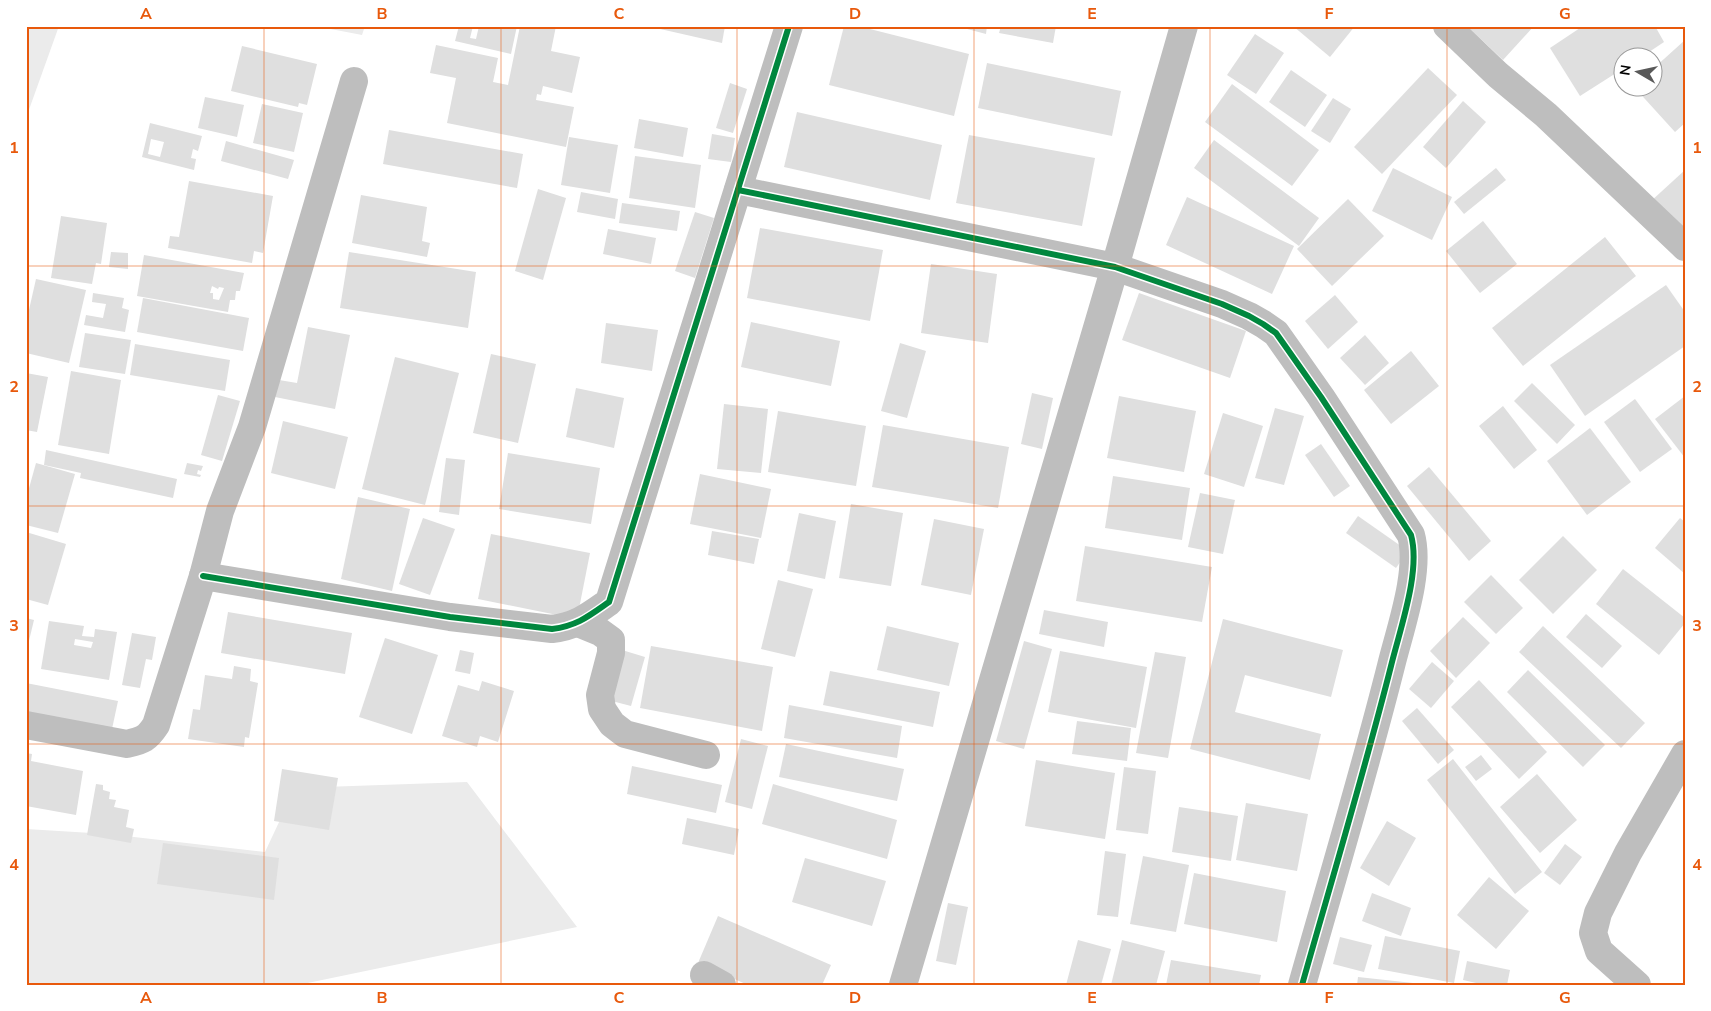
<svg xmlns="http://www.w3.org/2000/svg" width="1711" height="1011" viewBox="0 0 1711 1011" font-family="'Nunito Sans',sans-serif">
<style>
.green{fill:#ebebeb}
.building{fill:#dfdfdf;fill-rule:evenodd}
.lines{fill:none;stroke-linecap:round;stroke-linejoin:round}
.minor{stroke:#bebebe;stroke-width:28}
.cycleway-casing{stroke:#fff;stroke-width:9}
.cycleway{stroke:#00873e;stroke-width:6}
.grid{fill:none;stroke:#e8590c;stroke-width:1;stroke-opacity:0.55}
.neatline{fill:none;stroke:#e8590c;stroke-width:2}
.grid-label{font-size:16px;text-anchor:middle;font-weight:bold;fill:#e8590c}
</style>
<rect width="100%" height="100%" fill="#fff"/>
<!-- green -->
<g class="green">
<path d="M 26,26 L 59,26 L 26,118 Z"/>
<path d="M 315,26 L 365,26 L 362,35 Z"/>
<path d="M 467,782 L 577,927 L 298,985 L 26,985 L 26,829 L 108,834 L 265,852 L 295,788 Z"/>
</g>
<!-- building -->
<g class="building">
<path d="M 459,26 L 473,26 L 470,38 L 476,39 L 479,26 L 517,26 L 511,54 L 455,41 Z"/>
<path d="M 520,26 L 556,26 L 551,51 L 580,57 L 572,93 L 543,86 L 541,95 L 537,94 L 536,100 L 574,107 L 566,147 L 447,123 L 456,78 L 430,73 L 436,45 L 498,58 L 493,82 L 508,85 Z"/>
<path d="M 647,26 L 725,26 L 722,43 Z"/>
<path d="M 844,26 L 858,26 L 969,54 L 954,116 L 829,85 Z"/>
<path d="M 956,26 L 987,26 L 986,34 Z"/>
<path d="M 1001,26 L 1056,26 L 1053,43 L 999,33 Z"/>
<path d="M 1293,26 L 1355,26 L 1330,57 Z"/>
<path d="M 1467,26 L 1534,26 L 1503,60 Z"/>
<path d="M 1583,26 L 1655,26 L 1664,42 L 1640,58 L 1624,58 L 1624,68 L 1580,96 L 1550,48 Z"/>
<path d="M 1255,34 L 1284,53 L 1256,94 L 1227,75 Z"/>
<path d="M 1685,40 L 1685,123 L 1675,132 L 1635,88 L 1654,88 L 1654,68 Z"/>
<path d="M 242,46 L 317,64 L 307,105 L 299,103 L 298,107 L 231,91 Z"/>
<path d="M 987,63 L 1121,91 L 1112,136 L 978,108 Z"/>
<path d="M 1428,68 L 1457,95 L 1382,174 L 1354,147 Z"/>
<path d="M 1291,70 L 1327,95 L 1305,127 L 1269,102 Z"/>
<path d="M 730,83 L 747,89 L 733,133 L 716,128 Z"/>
<path d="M 1232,84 L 1319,150 L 1292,186 L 1205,122 Z"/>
<path d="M 205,97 L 244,105 L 237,137 L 198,128 Z"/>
<path d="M 1333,98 L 1351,109 L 1330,143 L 1311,131 Z"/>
<path d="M 1463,101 L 1486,122 L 1446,168 L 1423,147 Z"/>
<path d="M 262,104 L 303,113 L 294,152 L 253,143 Z"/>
<path d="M 797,112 L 942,145 L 930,200 L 784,167 Z"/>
<path d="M 639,119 L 688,128 L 683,157 L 634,148 Z"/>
<path d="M 150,123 L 202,136 L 198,151 L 193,149 L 191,158 L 196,159 L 194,170 L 142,157 ZM 151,139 L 164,142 L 160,157 L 148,154 Z"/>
<path d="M 389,130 L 523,154 L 517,188 L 383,164 Z"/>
<path d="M 712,134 L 735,138 L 731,162 L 708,159 Z"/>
<path d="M 969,135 L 1095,158 L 1082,226 L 956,203 Z"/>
<path d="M 569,137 L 618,145 L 610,193 L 561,185 Z"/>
<path d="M 1214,140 L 1319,218 L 1299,246 L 1194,168 Z"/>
<path d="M 226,141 L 294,160 L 288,179 L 221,161 Z"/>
<path d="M 635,156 L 701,165 L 695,208 L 629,198 Z"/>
<path d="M 1393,168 L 1452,197 L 1432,240 L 1372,211 Z"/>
<path d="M 1496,168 L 1506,180 L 1464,214 L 1454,202 Z"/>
<path d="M 1685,170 L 1685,239 L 1650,202 Z"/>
<path d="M 189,181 L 273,196 L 263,253 L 254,251 L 252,263 L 168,248 L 170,236 L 179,237 Z"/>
<path d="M 538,189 L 566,198 L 543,280 L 515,271 Z"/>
<path d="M 581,192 L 618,199 L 615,219 L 577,212 Z"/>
<path d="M 361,195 L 427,207 L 422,241 L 430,243 L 427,257 L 352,243 Z"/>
<path d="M 1187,197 L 1294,246 L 1272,294 L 1166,245 Z"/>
<path d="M 1348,199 L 1384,236 L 1332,286 L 1297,249 Z"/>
<path d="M 622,203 L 680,211 L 677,231 L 619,223 Z"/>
<path d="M 695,212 L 714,218 L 695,278 L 675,271 Z"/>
<path d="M 61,216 L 107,223 L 101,264 L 96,263 L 92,284 L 51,278 Z"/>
<path d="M 1483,221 L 1517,264 L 1480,293 L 1446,251 Z"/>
<path d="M 760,228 L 883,250 L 870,321 L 747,298 Z"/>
<path d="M 608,229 L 656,238 L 651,264 L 603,254 Z"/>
<path d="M 1605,237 L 1636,276 L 1523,366 L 1492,328 Z"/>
<path d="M 111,252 L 128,253 L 128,269 L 109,267 Z"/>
<path d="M 349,252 L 476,272 L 468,328 L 340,308 Z"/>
<path d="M 144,255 L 244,273 L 240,291 L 236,291 L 235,300 L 230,300 L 228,312 L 137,296 ZM 212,286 L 218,289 L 219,287 L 224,288 L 219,300 L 213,299 L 213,293 L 210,293 Z"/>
<path d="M 931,264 L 997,274 L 988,343 L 921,333 Z"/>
<path d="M 36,279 L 86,290 L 69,363 L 26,353 L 26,323 Z"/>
<path d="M 1666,285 L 1685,312 L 1685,346 L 1585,416 L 1550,365 Z"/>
<path d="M 93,293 L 124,298 L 122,308 L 129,310 L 125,332 L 84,325 L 86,315 L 103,318 L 106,304 L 92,302 Z"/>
<path d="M 1139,293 L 1246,331 L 1230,378 L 1122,340 Z"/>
<path d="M 1335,295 L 1358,322 L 1328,349 L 1305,321 Z"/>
<path d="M 143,298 L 249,318 L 243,351 L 137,332 Z"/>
<path d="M 751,322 L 840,341 L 831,386 L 741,367 Z"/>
<path d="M 606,323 L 658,330 L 652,371 L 601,363 Z"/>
<path d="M 308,327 L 350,335 L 335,409 L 275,397 L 279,380 L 297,383 Z"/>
<path d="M 85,333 L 131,340 L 125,374 L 79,367 Z"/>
<path d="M 1365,335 L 1389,363 L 1365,385 L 1340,358 Z"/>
<path d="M 900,343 L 926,351 L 907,418 L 881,411 Z"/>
<path d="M 135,344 L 230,360 L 225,391 L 130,375 Z"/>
<path d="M 1411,351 L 1439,386 L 1391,424 L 1364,390 Z"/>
<path d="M 491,354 L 536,364 L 518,443 L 473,433 Z"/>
<path d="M 395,357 L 459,373 L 425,505 L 362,489 Z"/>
<path d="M 71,371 L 121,380 L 109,454 L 58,445 Z"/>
<path d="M 26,373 L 48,377 L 37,432 L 26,430 Z"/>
<path d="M 1532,383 L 1575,425 L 1557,444 L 1514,401 Z"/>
<path d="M 576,388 L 624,398 L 614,448 L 566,437 Z"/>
<path d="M 1032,393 L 1053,398 L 1042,449 L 1021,444 Z"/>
<path d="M 218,395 L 240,401 L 222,461 L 201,455 Z"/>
<path d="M 1119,396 L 1196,411 L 1184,472 L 1107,458 Z"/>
<path d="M 1685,396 L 1685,458 L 1655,419 Z"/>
<path d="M 1635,399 L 1672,449 L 1640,472 L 1604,422 Z"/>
<path d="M 724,404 L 768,409 L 761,473 L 717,469 Z"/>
<path d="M 1503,406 L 1537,450 L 1514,469 L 1479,426 Z"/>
<path d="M 1275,408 L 1304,416 L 1284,485 L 1255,478 Z"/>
<path d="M 778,411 L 866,426 L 856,486 L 768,472 Z"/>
<path d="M 1223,413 L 1263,426 L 1244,487 L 1204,474 Z"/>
<path d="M 283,421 L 348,437 L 335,489 L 271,473 Z"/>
<path d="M 883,425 L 1009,447 L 998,508 L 872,487 Z"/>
<path d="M 1590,428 L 1631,482 L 1587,515 L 1547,461 Z"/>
<path d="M 1321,444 L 1350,486 L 1334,497 L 1305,455 Z"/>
<path d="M 46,450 L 177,479 L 173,498 L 80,478 L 81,473 L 44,465 Z"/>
<path d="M 508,453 L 600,468 L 591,524 L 499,509 Z"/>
<path d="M 446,458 L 465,460 L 459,515 L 439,512 Z"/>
<path d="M 36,463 L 75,474 L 58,533 L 26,525 L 26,499 Z"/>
<path d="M 187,463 L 203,466 L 201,471 L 198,470 L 197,474 L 201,475 L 200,477 L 184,474 Z"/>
<path d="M 1429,467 L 1491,541 L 1469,561 L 1407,486 Z"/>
<path d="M 700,474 L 771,489 L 761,538 L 690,524 Z"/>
<path d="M 1113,476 L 1190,488 L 1182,540 L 1105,528 Z"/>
<path d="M 1200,493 L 1235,500 L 1223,554 L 1188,547 Z"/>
<path d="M 358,497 L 410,509 L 392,591 L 341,579 Z"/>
<path d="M 851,504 L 903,513 L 891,586 L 839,578 Z"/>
<path d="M 799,513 L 836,521 L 825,579 L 787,571 Z"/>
<path d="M 1358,516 L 1408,551 L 1396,568 L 1346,533 Z"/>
<path d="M 423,518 L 455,529 L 430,595 L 399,584 Z"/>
<path d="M 1680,518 L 1685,522 L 1685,574 L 1655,548 Z"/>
<path d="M 934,519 L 984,529 L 971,595 L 921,585 Z"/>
<path d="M 712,531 L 759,539 L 754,564 L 708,555 Z"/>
<path d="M 26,532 L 66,544 L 48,605 L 26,599 Z"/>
<path d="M 491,534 L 590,553 L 577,619 L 478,599 Z"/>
<path d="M 1563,536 L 1597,570 L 1553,614 L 1519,580 Z"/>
<path d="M 1085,546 L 1212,567 L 1202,622 L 1076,601 Z"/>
<path d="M 1623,569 L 1685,618 L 1685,623 L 1659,655 L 1596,604 Z"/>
<path d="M 1491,575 L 1523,608 L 1496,634 L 1464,602 Z"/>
<path d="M 778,580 L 813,589 L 795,657 L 761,649 Z"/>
<path d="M 1044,610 L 1108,622 L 1104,647 L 1039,634 Z"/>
<path d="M 228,612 L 352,633 L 345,674 L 221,653 Z"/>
<path d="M 1586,614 L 1622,646 L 1602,668 L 1566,637 Z"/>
<path d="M 1463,617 L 1490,643 L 1456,678 L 1430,651 Z"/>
<path d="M 26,618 L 34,620 L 27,649 L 26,649 Z"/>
<path d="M 1223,619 L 1343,650 L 1331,697 L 1245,675 L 1235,712 L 1321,734 L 1310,780 L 1190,749 Z"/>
<path d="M 49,621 L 84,626 L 82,636 L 94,637 L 95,629 L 117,632 L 109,680 L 41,669 ZM 75,639 L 93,642 L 91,648 L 74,645 Z"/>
<path d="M 887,626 L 959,643 L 949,686 L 877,670 Z"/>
<path d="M 1543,626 L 1645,723 L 1621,748 L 1519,652 Z"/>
<path d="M 132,633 L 156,637 L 152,660 L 146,659 L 140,688 L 122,685 Z"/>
<path d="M 385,638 L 438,655 L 412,734 L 359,717 Z"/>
<path d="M 1024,641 L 1052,649 L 1024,749 L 996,741 Z"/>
<path d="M 651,646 L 773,667 L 762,731 L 640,708 Z"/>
<path d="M 460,650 L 474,653 L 470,674 L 455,671 Z"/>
<path d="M 622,650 L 645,657 L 631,706 L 608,700 Z"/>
<path d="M 1060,651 L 1147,667 L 1136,728 L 1048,712 Z"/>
<path d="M 1155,652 L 1186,657 L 1168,758 L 1136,753 Z"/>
<path d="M 1432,662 L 1454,681 L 1431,708 L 1409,689 Z"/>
<path d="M 234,666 L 251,669 L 250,681 L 258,683 L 249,738 L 245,737 L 244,747 L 188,739 L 193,709 L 200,710 L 205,675 L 232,679 Z"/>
<path d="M 1528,670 L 1605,745 L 1583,767 L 1507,692 Z"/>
<path d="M 830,671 L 940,692 L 933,727 L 823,705 Z"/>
<path d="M 1479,680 L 1547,752 L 1519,779 L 1451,707 Z"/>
<path d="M 482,681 L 514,691 L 498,742 L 480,736 L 477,747 L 442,736 L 458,685 L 479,691 Z"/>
<path d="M 26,683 L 118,701 L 112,729 L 26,712 Z"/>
<path d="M 789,705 L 902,726 L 897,758 L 784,738 Z"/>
<path d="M 1417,708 L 1454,750 L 1438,764 L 1402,721 Z"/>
<path d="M 1077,721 L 1131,728 L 1127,761 L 1072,754 Z"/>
<path d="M 741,739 L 768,746 L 752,809 L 725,802 Z"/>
<path d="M 786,744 L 904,769 L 897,801 L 779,777 Z"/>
<path d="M 26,753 L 32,754 L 31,761 L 83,771 L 76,815 L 26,806 Z"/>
<path d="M 1481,755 L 1492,769 L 1476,781 L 1465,767 Z"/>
<path d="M 1453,759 L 1542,872 L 1515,894 L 1427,780 Z"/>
<path d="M 1036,760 L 1115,773 L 1105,839 L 1025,826 Z"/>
<path d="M 632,766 L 722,785 L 716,813 L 627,794 Z"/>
<path d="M 1124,767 L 1156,771 L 1148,834 L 1116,830 Z"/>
<path d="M 282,769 L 338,778 L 329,830 L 274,821 Z"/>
<path d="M 1537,774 L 1577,820 L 1540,853 L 1500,807 Z"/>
<path d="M 96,784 L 103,785 L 103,790 L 110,792 L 109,799 L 116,800 L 114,807 L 129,810 L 126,827 L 134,829 L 131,843 L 87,835 Z"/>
<path d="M 773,784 L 897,820 L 887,859 L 762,824 Z"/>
<path d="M 1246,803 L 1308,814 L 1297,871 L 1236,860 Z"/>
<path d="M 1179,807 L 1238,816 L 1231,861 L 1172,852 Z"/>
<path d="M 687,818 L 739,829 L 734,855 L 682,844 Z"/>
<path d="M 1387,821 L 1416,838 L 1389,886 L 1360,868 Z"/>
<path d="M 163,843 L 279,858 L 274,900 L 157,884 Z"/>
<path d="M 1565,844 L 1582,857 L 1560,885 L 1544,873 Z"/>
<path d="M 1105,851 L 1126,854 L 1118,917 L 1097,915 Z"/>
<path d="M 1143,856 L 1189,865 L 1176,932 L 1130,924 Z"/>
<path d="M 805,858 L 886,881 L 872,926 L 792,902 Z"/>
<path d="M 1194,873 L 1286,891 L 1277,942 L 1184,924 Z"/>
<path d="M 1489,877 L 1529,911 L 1496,949 L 1457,915 Z"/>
<path d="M 1372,893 L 1411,908 L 1401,936 L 1362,921 Z"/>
<path d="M 948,903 L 968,907 L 956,965 L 936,961 Z"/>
<path d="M 718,916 L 831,965 L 822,985 L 748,985 L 698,963 Z"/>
<path d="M 1385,936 L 1460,951 L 1454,983 L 1378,969 Z"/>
<path d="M 1340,937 L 1372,945 L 1364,972 L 1333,964 Z"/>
<path d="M 1078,940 L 1111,949 L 1101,985 L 1066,985 Z"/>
<path d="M 1122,940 L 1165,951 L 1156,985 L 1111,985 Z"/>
<path d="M 1171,960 L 1261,975 L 1259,985 L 1166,985 Z"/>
<path d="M 1467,961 L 1510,970 L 1507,985 L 1485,985 L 1463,980 Z"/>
<path d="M 1358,977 L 1413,983 L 1413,985 L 1357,985 Z"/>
</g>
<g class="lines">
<!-- minor -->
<g class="minor">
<path d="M 1447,26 L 1498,75 L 1546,115 L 1685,247"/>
<path d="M 738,190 L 1115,267 L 1222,304 L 1249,316 L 1263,324 L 1276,333 L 1288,350 L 1321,397 L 1411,535 C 1421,571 1400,629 1391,666 C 1364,773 1332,879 1302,985"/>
<path d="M 203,576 L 450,617 L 552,629 C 577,626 589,616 609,602 L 789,26"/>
<path d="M 578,623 L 600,632 L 611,640 L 611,653 L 600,695 L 602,709 L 612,724 L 625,734 L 706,755"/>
<path d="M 26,725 L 127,744 C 143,740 147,739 156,725 L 203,576 L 220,511 L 252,427 L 354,81"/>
<path d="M 704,975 L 722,985"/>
<path d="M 903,985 L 1115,267 L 1184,26"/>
<path d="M 1637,985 L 1599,951 L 1593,933 L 1598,913 L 1628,853 L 1685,754"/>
</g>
<defs>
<g id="cycleway">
<path d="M 738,190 L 1115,267 L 1222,304 L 1249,316 L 1263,324 L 1276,333 L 1288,350 L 1321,397 L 1411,535 C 1421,571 1400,629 1391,666 C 1364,773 1332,879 1302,985"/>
<path d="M 203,576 L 450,617 L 552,629 C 577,626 589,616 609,602 L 789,26"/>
</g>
</defs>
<!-- cycleway casing -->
<use href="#cycleway" class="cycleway-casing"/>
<!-- cycleway -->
<use href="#cycleway" class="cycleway"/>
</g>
<!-- grid -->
<path class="grid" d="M 264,26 L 264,985M 501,26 L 501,985M 737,26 L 737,985M 974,26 L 974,985M 1210,26 L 1210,985M 1447,26 L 1447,985M 26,266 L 1685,266M 26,506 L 1685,506M 26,744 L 1685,744"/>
<!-- border -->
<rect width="1711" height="1011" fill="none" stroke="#ffffff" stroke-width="55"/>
<!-- north arrow -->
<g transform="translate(1638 72) rotate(279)"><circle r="24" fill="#ffffff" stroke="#999999"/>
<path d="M0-4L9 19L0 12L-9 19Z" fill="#595959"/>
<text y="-8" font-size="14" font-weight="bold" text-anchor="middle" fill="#000000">N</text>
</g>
<rect x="28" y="28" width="1656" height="956" class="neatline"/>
<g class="grid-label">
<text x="146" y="19">A</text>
<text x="382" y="19">B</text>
<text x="619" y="19">C</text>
<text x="855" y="19">D</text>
<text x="1092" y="19">E</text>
<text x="1329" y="19">F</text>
<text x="1565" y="19">G</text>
<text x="14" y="153">1</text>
<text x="1697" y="153">1</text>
<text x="14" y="392">2</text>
<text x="1697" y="392">2</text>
<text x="14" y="631">3</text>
<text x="1697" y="631">3</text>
<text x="14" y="870">4</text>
<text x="1697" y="870">4</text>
<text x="146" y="1003">A</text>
<text x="382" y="1003">B</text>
<text x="619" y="1003">C</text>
<text x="855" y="1003">D</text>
<text x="1092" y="1003">E</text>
<text x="1329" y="1003">F</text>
<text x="1565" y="1003">G</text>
</g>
</svg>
